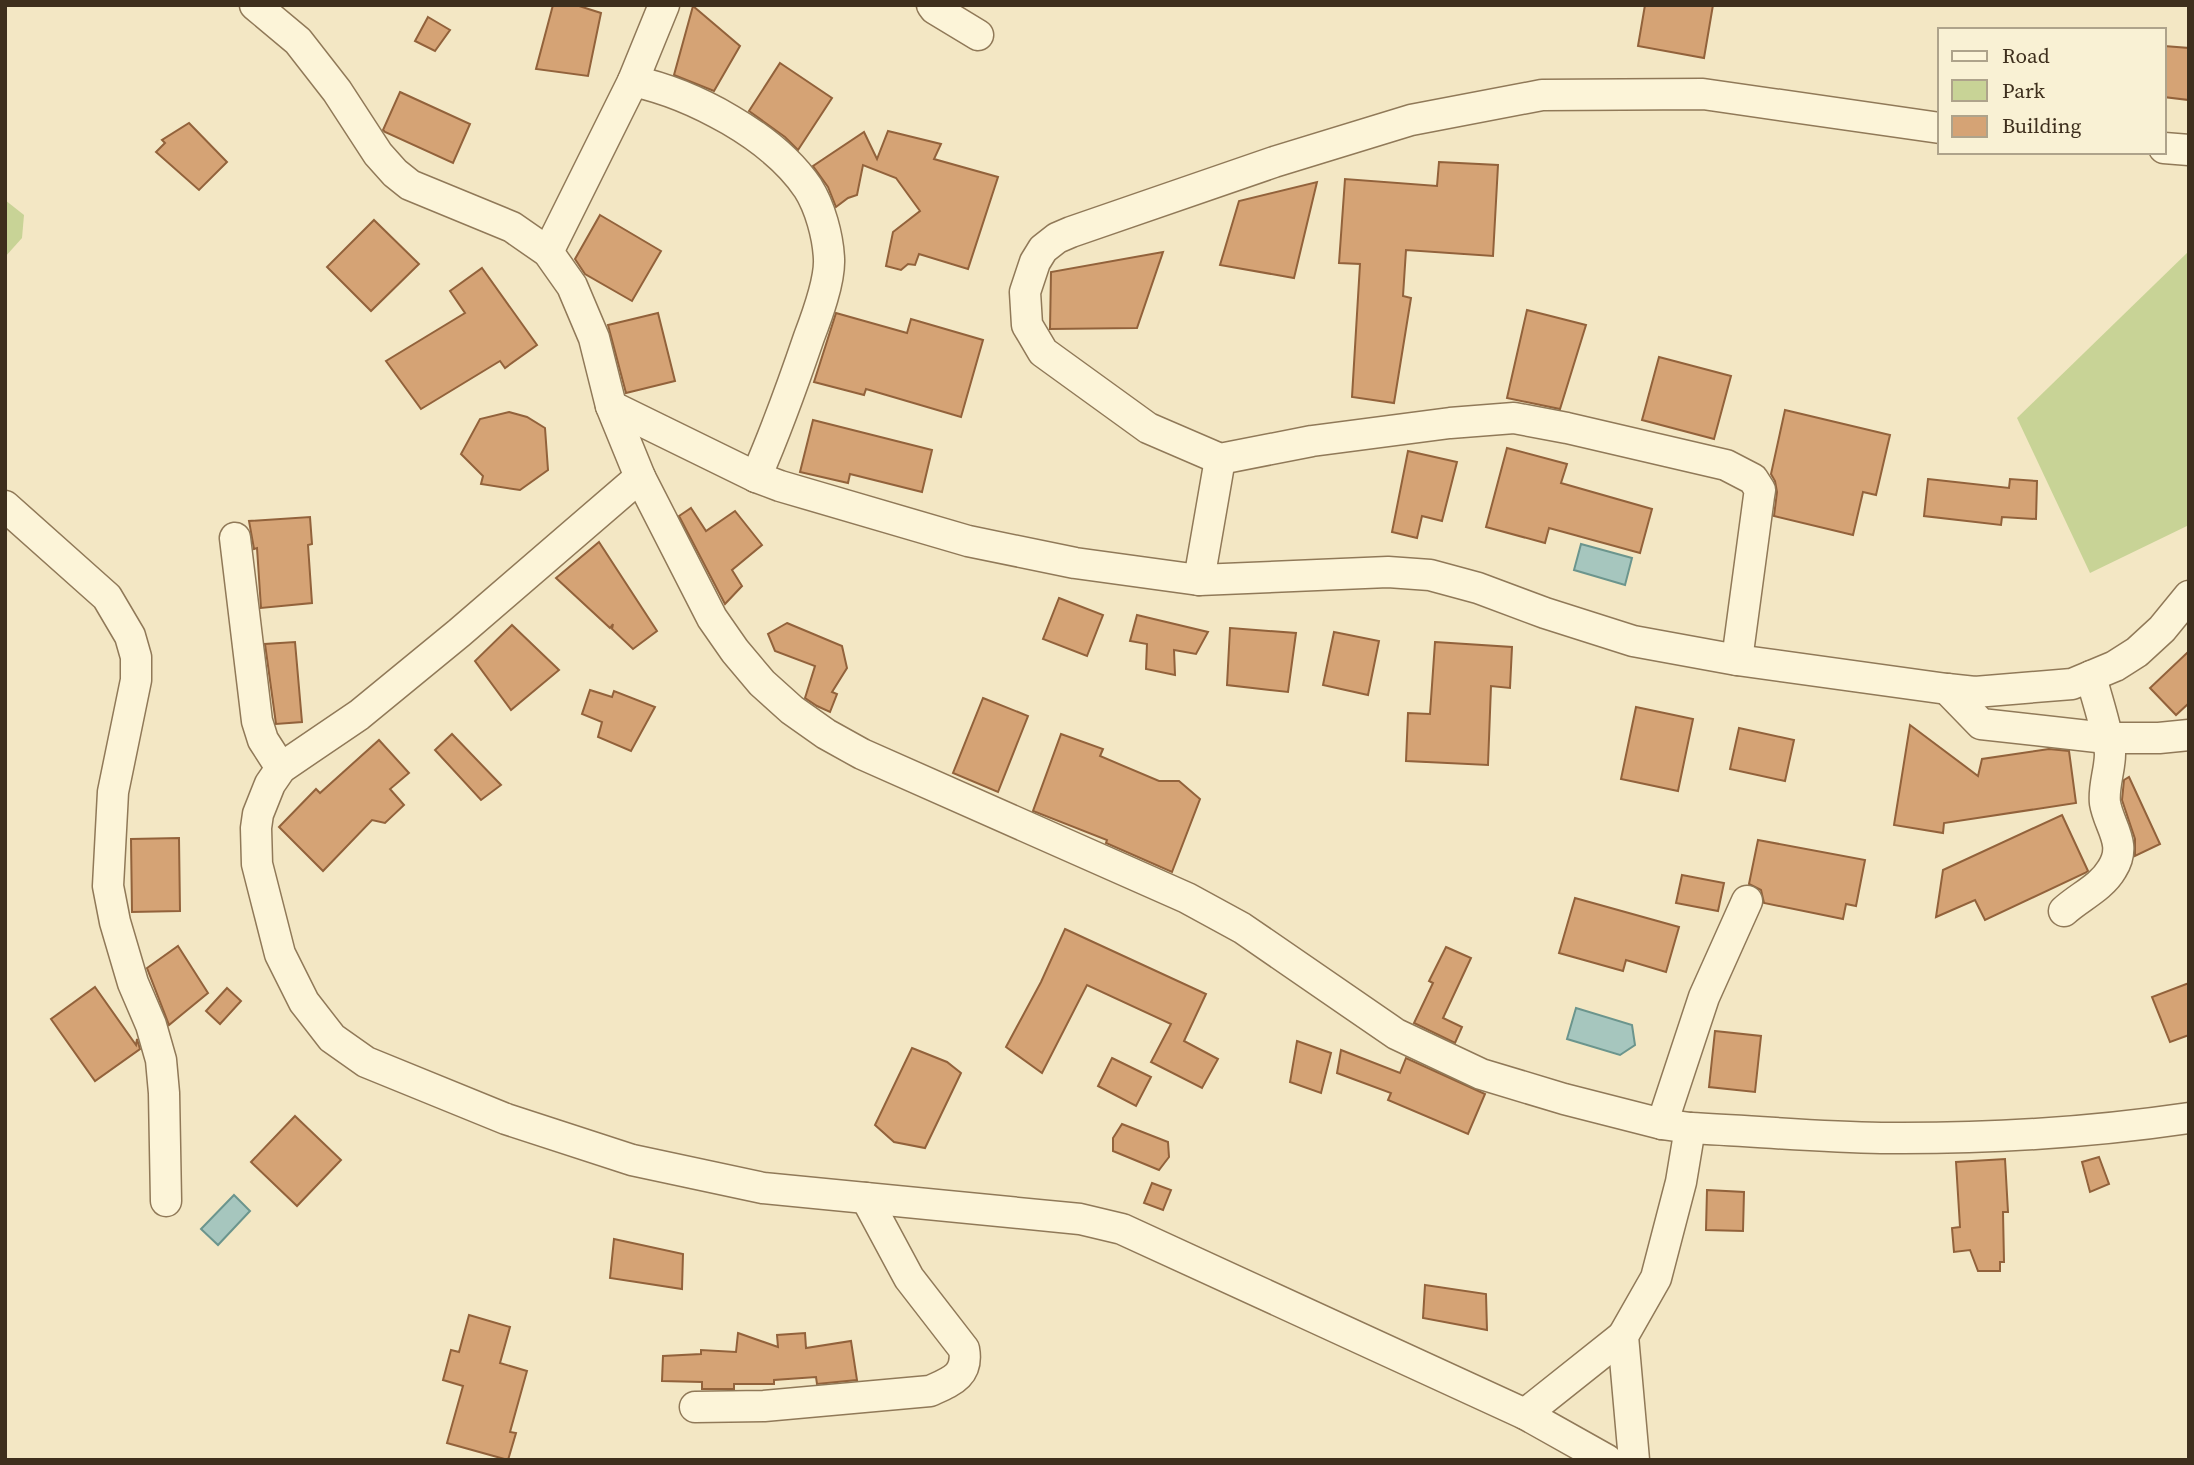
<svg xmlns="http://www.w3.org/2000/svg" width="2194" height="1465" viewBox="0 0 2194 1465" font-family="'Source Serif 4',serif">
<style>
.green{fill:#c8d396}
.water{fill:#a6c6be;stroke:#6b958d;stroke-width:2}
.building{fill:#d5a375;stroke:#92623b;stroke-width:2}
.lines{fill:none;stroke-linecap:round;stroke-linejoin:round}
.minor-casing{stroke:#907958;stroke-width:33}
.minor{stroke:#fcf4d8;stroke-width:30}
</style>
<rect width="100%" height="100%" fill="#f3e7c4"/>
<!-- green -->
<g class="green">
<path d="M 5,200 L 24,215 L 22,238 L 5,257 Z"/>
<path d="M 2189,251 L 2189,525 L 2090,573 L 2017,418 Z"/>
</g>
<!-- water -->
<g class="water">
<path d="M 1581,544 L 1632,558 L 1625,585 L 1574,570 Z"/>
<path d="M 1576,1008 L 1632,1025 L 1635,1045 L 1620,1055 L 1567,1039 Z"/>
<path d="M 234,1195 L 250,1211 L 218,1245 L 201,1229 Z"/>
</g>
<!-- building -->
<g class="building">
<path d="M 553,5 L 576,5 L 601,13 L 588,76 L 536,69 Z"/>
<path d="M 1645,5 L 1713,5 L 1704,58 L 1638,46 Z"/>
<path d="M 693,6 L 740,46 L 714,91 L 674,75 Z"/>
<path d="M 428,17 L 450,30 L 435,51 L 415,41 Z"/>
<path d="M 2164,46 L 2189,48 L 2189,100 L 2164,97 Z"/>
<path d="M 780,63 L 832,98 L 798,150 L 785,137 L 749,111 Z"/>
<path d="M 400,92 L 470,124 L 453,163 L 385,132 L 383,130 Z"/>
<path d="M 189,123 L 227,162 L 199,190 L 156,152 L 165,143 L 162,140 Z"/>
<path d="M 888,131 L 941,144 L 934,159 L 998,177 L 968,269 L 919,254 L 915,265 L 908,264 L 901,270 L 886,266 L 893,232 L 920,211 L 896,178 L 863,165 L 857,195 L 848,198 L 836,207 L 828,187 L 813,166 L 864,132 L 877,159 Z"/>
<path d="M 1439,162 L 1498,165 L 1493,256 L 1406,250 L 1403,296 L 1411,298 L 1394,403 L 1352,397 L 1360,264 L 1339,263 L 1345,179 L 1437,186 Z"/>
<path d="M 1317,182 L 1294,278 L 1220,265 L 1239,201 Z"/>
<path d="M 600,215 L 661,251 L 632,301 L 585,274 L 575,259 Z"/>
<path d="M 374,220 L 419,264 L 371,311 L 327,267 Z"/>
<path d="M 1163,252 L 1137,328 L 1050,329 L 1051,272 Z"/>
<path d="M 482,268 L 537,345 L 505,368 L 500,361 L 421,409 L 386,361 L 465,313 L 450,291 Z"/>
<path d="M 1527,310 L 1586,325 L 1560,409 L 1507,398 Z"/>
<path d="M 658,313 L 675,381 L 626,393 L 608,325 Z"/>
<path d="M 836,313 L 907,333 L 911,319 L 983,340 L 961,417 L 866,389 L 864,395 L 814,382 Z"/>
<path d="M 1659,357 L 1731,376 L 1714,439 L 1642,420 Z"/>
<path d="M 1785,410 L 1890,435 L 1876,495 L 1863,492 L 1853,535 L 1774,516 L 1777,492 L 1775,481 L 1771,474 Z"/>
<path d="M 509,412 L 527,417 L 545,428 L 548,470 L 520,490 L 481,484 L 483,476 L 461,454 L 480,419 Z"/>
<path d="M 813,420 L 932,450 L 922,492 L 850,474 L 848,483 L 800,472 Z"/>
<path d="M 1507,448 L 1567,464 L 1561,483 L 1652,509 L 1640,553 L 1549,528 L 1545,543 L 1486,527 Z"/>
<path d="M 1408,451 L 1457,462 L 1442,521 L 1422,516 L 1417,538 L 1392,532 Z"/>
<path d="M 1928,479 L 2009,488 L 2010,479 L 2037,481 L 2036,519 L 2002,517 L 2001,525 L 1924,516 Z"/>
<path d="M 691,508 L 706,531 L 735,511 L 762,545 L 732,570 L 742,586 L 725,604 L 679,516 Z"/>
<path d="M 310,517 L 312,544 L 308,545 L 312,603 L 261,608 L 257,548 L 254,549 L 249,521 Z"/>
<path d="M 599,542 L 657,631 L 633,649 L 612,629 L 613,624 L 610,628 L 556,578 Z"/>
<path d="M 1059,598 L 1103,615 L 1087,656 L 1043,639 Z"/>
<path d="M 1137,615 L 1208,632 L 1196,654 L 1174,650 L 1175,675 L 1146,669 L 1147,644 L 1130,641 Z"/>
<path d="M 787,623 L 842,646 L 847,668 L 832,692 L 837,694 L 830,712 L 817,706 L 805,698 L 815,666 L 775,651 L 768,634 Z"/>
<path d="M 512,625 L 559,670 L 511,710 L 475,661 Z"/>
<path d="M 1230,628 L 1296,633 L 1288,692 L 1227,685 Z"/>
<path d="M 1334,632 L 1379,641 L 1368,695 L 1323,685 Z"/>
<path d="M 295,642 L 302,722 L 276,724 L 265,644 Z"/>
<path d="M 1435,642 L 1512,647 L 1510,688 L 1491,686 L 1488,765 L 1406,761 L 1408,713 L 1430,714 Z"/>
<path d="M 2189,651 L 2189,703 L 2176,715 L 2150,688 Z"/>
<path d="M 590,690 L 612,697 L 614,691 L 655,707 L 631,751 L 598,737 L 602,722 L 582,714 Z"/>
<path d="M 983,698 L 1028,716 L 998,792 L 953,773 Z"/>
<path d="M 1636,707 L 1693,719 L 1678,791 L 1621,779 Z"/>
<path d="M 1910,725 L 1978,776 L 1982,759 L 2049,749 L 2069,751 L 2076,803 L 1944,823 L 1943,833 L 1894,825 Z"/>
<path d="M 1739,728 L 1794,740 L 1785,781 L 1730,769 Z"/>
<path d="M 452,734 L 501,785 L 481,800 L 435,750 Z"/>
<path d="M 1061,734 L 1103,749 L 1100,756 L 1159,781 L 1179,781 L 1200,799 L 1172,872 L 1106,843 L 1107,840 L 1033,811 Z"/>
<path d="M 379,740 L 409,773 L 390,789 L 404,805 L 385,823 L 372,820 L 323,871 L 279,827 L 316,789 L 320,793 Z"/>
<path d="M 2129,777 L 2160,844 L 2135,856 L 2135,839 L 2122,800 L 2124,780 Z"/>
<path d="M 2062,815 L 2088,871 L 2085,873 L 1985,920 L 1975,900 L 1936,917 L 1943,870 Z"/>
<path d="M 179,838 L 180,911 L 132,912 L 131,839 Z"/>
<path d="M 1758,840 L 1865,860 L 1856,906 L 1846,904 L 1843,919 L 1764,903 L 1761,890 L 1749,884 Z"/>
<path d="M 1682,875 L 1724,883 L 1718,911 L 1676,903 Z"/>
<path d="M 1575,898 L 1679,927 L 1666,972 L 1626,960 L 1623,971 L 1559,953 Z"/>
<path d="M 1065,929 L 1206,994 L 1184,1041 L 1218,1059 L 1202,1088 L 1151,1062 L 1171,1024 L 1087,985 L 1042,1073 L 1006,1047 L 1041,982 Z"/>
<path d="M 178,946 L 208,993 L 169,1025 L 147,968 Z"/>
<path d="M 1446,947 L 1471,958 L 1443,1018 L 1462,1027 L 1455,1043 L 1414,1023 L 1433,983 L 1429,981 Z"/>
<path d="M 2189,983 L 2189,1035 L 2170,1042 L 2152,997 Z"/>
<path d="M 95,987 L 136,1045 L 137,1039 L 140,1049 L 95,1081 L 51,1019 Z"/>
<path d="M 227,988 L 241,1001 L 220,1024 L 206,1011 Z"/>
<path d="M 1715,1031 L 1761,1036 L 1755,1092 L 1709,1087 Z"/>
<path d="M 1297,1041 L 1331,1053 L 1321,1093 L 1290,1082 Z"/>
<path d="M 912,1048 L 947,1062 L 961,1073 L 925,1148 L 894,1142 L 875,1125 Z"/>
<path d="M 1341,1050 L 1400,1073 L 1406,1058 L 1485,1094 L 1468,1134 L 1388,1100 L 1391,1093 L 1337,1073 Z"/>
<path d="M 1112,1058 L 1151,1077 L 1136,1106 L 1098,1086 Z"/>
<path d="M 295,1116 L 341,1160 L 297,1206 L 251,1162 Z"/>
<path d="M 1122,1124 L 1168,1142 L 1169,1157 L 1159,1170 L 1113,1151 L 1113,1138 Z"/>
<path d="M 2099,1157 L 2109,1184 L 2090,1192 L 2082,1162 Z"/>
<path d="M 2005,1159 L 2008,1212 L 2003,1212 L 2004,1262 L 2000,1262 L 2000,1271 L 1978,1271 L 1970,1250 L 1954,1252 L 1952,1228 L 1960,1227 L 1956,1162 Z"/>
<path d="M 1152,1183 L 1171,1190 L 1163,1210 L 1144,1203 Z"/>
<path d="M 1707,1190 L 1744,1192 L 1743,1231 L 1706,1230 Z"/>
<path d="M 614,1239 L 683,1254 L 682,1289 L 610,1278 Z"/>
<path d="M 1425,1285 L 1486,1294 L 1487,1330 L 1423,1318 Z"/>
<path d="M 469,1315 L 510,1327 L 500,1363 L 527,1371 L 510,1432 L 516,1433 L 508,1460 L 447,1443 L 463,1386 L 443,1380 L 451,1350 L 459,1352 Z"/>
<path d="M 738,1333 L 778,1347 L 777,1335 L 805,1333 L 806,1348 L 851,1341 L 857,1380 L 817,1384 L 816,1377 L 774,1380 L 774,1384 L 734,1384 L 734,1389 L 702,1389 L 702,1382 L 662,1381 L 663,1356 L 701,1354 L 701,1350 L 736,1352 Z"/>
</g>
<g class="lines">
<defs>
<g id="minor">
<path d="M 255,5 L 298,41 L 337,91 L 378,154 L 395,173 L 410,185 L 512,227 L 548,252 L 572,286 L 594,338 L 611,406 L 640,477 L 712,618 L 735,651 L 762,683 L 792,710 L 826,734 L 862,754 L 1187,898 L 1242,928 L 1396,1034 L 1481,1074 L 1564,1099 L 1662,1124 L 1690,1128 C 1754,1131 1818,1137 1881,1138 C 1984,1139 2087,1133 2189,1118"/>
<path d="M 932,5 L 935,9 L 978,35"/>
<path d="M 633,81 L 664,5"/>
<path d="M 2164,148 L 2189,150"/>
<path d="M 548,252 L 633,81 C 693,94 773,136 808,188 C 820,207 828,236 829,259 C 830,281 817,316 809,337 C 793,384 776,431 756,477"/>
<path d="M 611,406 L 756,477 L 780,486 L 968,541 L 1075,563 L 1199,580 L 1388,572 L 1430,575 L 1478,588 L 1545,613 L 1633,641 L 1737,660 L 1947,689 L 1975,692 L 2072,684 L 2115,666 L 2137,652 L 2162,629 L 2189,596"/>
<path d="M 640,477 L 459,633 L 359,715 L 281,768 L 270,784 L 258,814 L 256,828 L 257,864 L 280,954 L 304,1002 L 332,1038 L 366,1062 L 506,1119 L 632,1160 L 763,1188 L 1080,1219 L 1122,1229 L 1525,1414 L 1607,1460"/>
<path d="M 5,506 L 107,597 L 130,636 L 136,657 L 136,680 L 113,792 L 108,886 L 115,922 L 133,983 L 151,1025 L 161,1060 L 164,1093 L 166,1201"/>
<path d="M 235,538 L 257,721 L 263,740 L 281,768"/>
<path d="M 1199,580 L 1220,459"/>
<path d="M 1737,660 L 1759,496 L 1760,490 L 1753,479 L 1726,465 L 1567,428 L 1514,418 L 1450,423 L 1312,441 L 1220,459 L 1148,428 L 1043,352 L 1027,325 L 1025,292 L 1035,262 L 1043,249 L 1057,238 L 1071,232 L 1274,162 L 1411,120 L 1542,95 L 1703,94 L 1940,128"/>
<path d="M 1947,689 L 1981,724 L 2106,738 L 2159,738 L 2189,735"/>
<path d="M 2064,911 C 2079,897 2101,888 2112,869 C 2128,844 2109,827 2105,803 C 2103,787 2110,770 2110,754 C 2109,734 2096,697 2091,676"/>
<path d="M 1662,1124 L 1704,997 L 1747,901"/>
<path d="M 695,1407 L 764,1406 L 930,1391 C 950,1382 969,1376 964,1349 L 909,1278 L 866,1198"/>
<path d="M 1525,1414 L 1623,1336"/>
<path d="M 1634,1460 L 1623,1336 L 1656,1278 L 1681,1182 L 1690,1128"/>
</g>
</defs>
<!-- minor casing -->
<use href="#minor" class="minor-casing"/>
<!-- minor -->
<use href="#minor" class="minor"/>
</g>
<!-- border -->
<rect width="2194" height="1465" fill="none" stroke="#3e2f1d" stroke-width="14"/>
<!-- legend -->
<rect x="1938" y="28" width="228" height="126" fill="#f9f1d4" stroke="#aea38b" stroke-width="2"/>
<rect x="1952" y="51" width="35" height="10" fill="#fcf4d8" stroke="#aea38b" stroke-width="2"/>
<text x="2002" y="63" font-size="21" fill="#3e2f1d">Road</text>
<rect x="1952" y="80" width="35" height="21" fill="#c8d396" stroke="#aea38b" stroke-width="2"/>
<text x="2002" y="98" font-size="21" fill="#3e2f1d">Park</text>
<rect x="1952" y="116" width="35" height="21" fill="#d5a375" stroke="#aea38b" stroke-width="2"/>
<text x="2002" y="133" font-size="21" fill="#3e2f1d">Building</text>
</svg>
